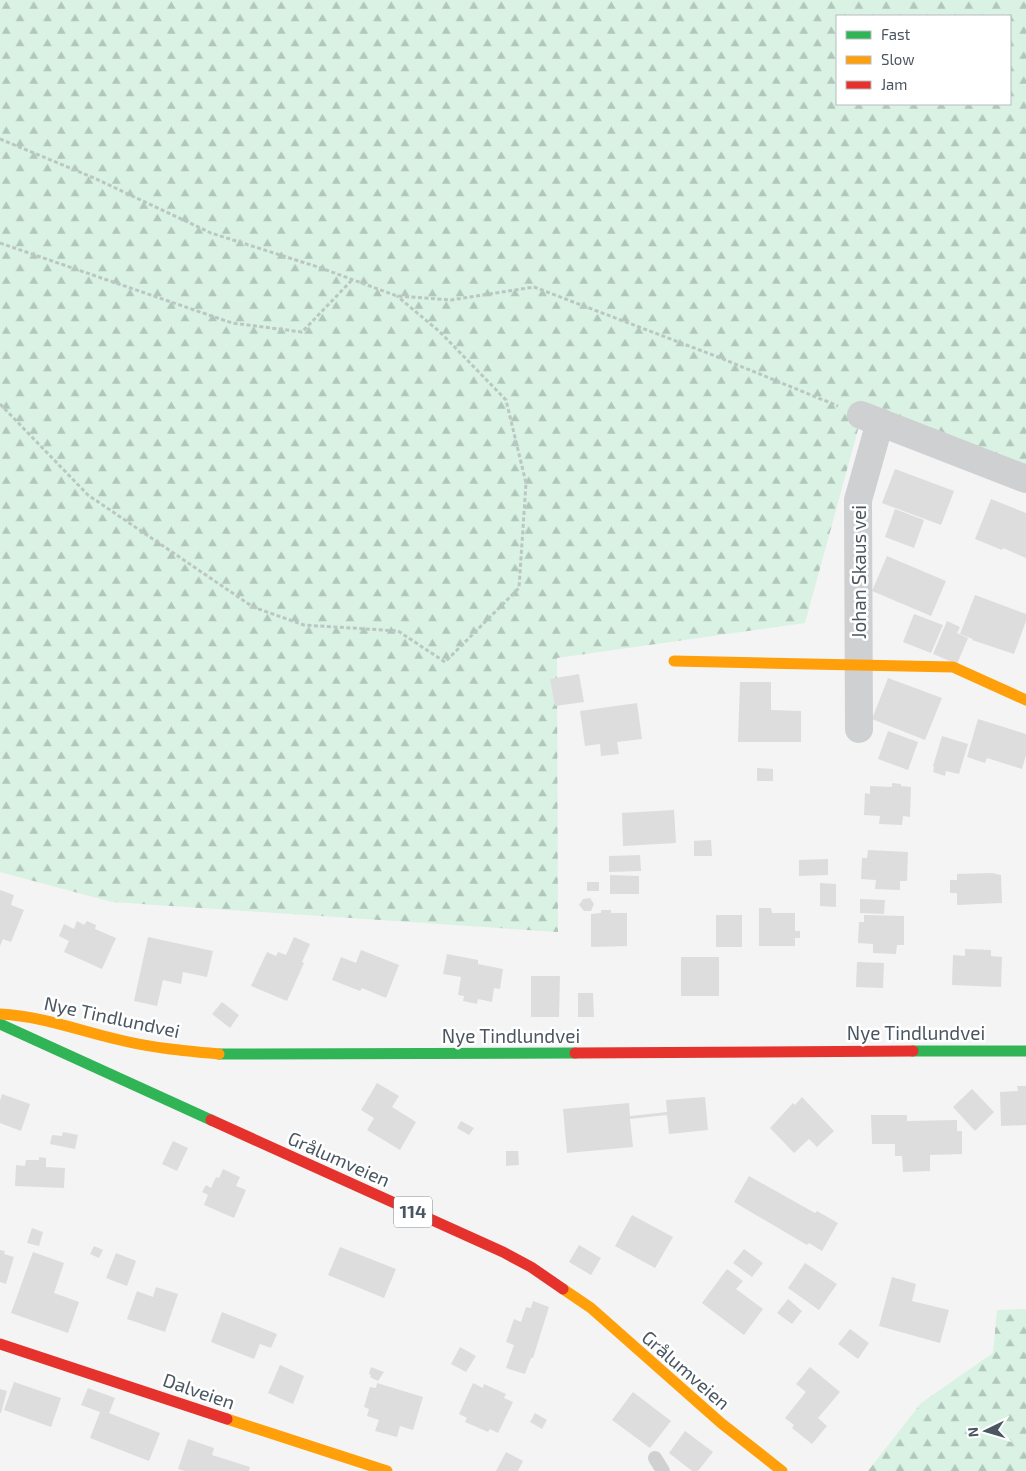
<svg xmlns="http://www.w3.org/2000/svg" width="1026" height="1471" viewBox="0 0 1026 1471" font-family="'Exo 2',sans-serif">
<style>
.forest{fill:url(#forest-firs);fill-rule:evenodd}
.building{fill:#ddddde}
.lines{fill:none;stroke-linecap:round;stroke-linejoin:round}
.path{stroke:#bcc7c4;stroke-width:3;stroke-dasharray:4 2.5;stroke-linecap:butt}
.lane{stroke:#ced0d2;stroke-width:14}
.street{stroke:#ced0d2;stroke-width:28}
.fast{stroke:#30b455;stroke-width:11}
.slow{stroke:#ff9f0a;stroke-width:11}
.jam{stroke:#e5322d;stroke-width:11}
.labels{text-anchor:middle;stroke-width:5;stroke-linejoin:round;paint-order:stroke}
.shield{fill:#fff;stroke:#808990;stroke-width:1}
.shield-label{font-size:18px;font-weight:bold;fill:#4a5661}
.street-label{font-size:19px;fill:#4a5661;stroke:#fff}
</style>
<defs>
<pattern id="forest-firs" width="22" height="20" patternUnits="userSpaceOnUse" patternTransform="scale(1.25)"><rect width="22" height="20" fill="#d9f2e3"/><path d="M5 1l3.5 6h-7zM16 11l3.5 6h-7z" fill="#b2c7bb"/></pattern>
</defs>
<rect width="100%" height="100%" fill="#f4f4f4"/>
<!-- forest -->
<g class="forest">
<path d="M 0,0 L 1026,0 L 1026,479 L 862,415 L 805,623 L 557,658 L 558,932 L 112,902 L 0,872 ZM 837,16 L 1010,16 L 1010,104 L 837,104 Z"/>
<path d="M 1026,1309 L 1026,1471 L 868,1471 L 921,1403 L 993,1353 L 997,1310 Z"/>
</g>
<!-- building -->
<g class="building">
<path d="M 895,469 L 954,491 L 941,525 L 882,503 Z"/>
<path d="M 991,499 L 1026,513 L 1026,558 L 1003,548 L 1002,550 L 975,539 Z"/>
<path d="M 895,509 L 924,520 L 914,548 L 885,537 Z"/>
<path d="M 887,556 L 946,581 L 931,616 L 872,591 Z"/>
<path d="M 975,595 L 1026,614 L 1026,621 L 1014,654 L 972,640 L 973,639 L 960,634 Z"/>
<path d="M 914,614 L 943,625 L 931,653 L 903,642 Z"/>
<path d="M 947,621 L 960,627 L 957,633 L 968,638 L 957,664 L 933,654 Z"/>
<path d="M 579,674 L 584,702 L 555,706 L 550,679 Z"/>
<path d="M 888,678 L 942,698 L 925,740 L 872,719 Z"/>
<path d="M 740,682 L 771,682 L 771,710 L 801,711 L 801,742 L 738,742 Z"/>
<path d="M 637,703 L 642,739 L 617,742 L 619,754 L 601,756 L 600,744 L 585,746 L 580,711 Z"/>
<path d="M 978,719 L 1026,734 L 1026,755 L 1022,769 L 987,758 L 985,763 L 967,757 Z"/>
<path d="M 888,731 L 918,742 L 908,770 L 878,759 Z"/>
<path d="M 942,736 L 968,744 L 959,774 L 946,771 L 945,776 L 933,772 L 934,767 L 933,766 Z"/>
<path d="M 757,768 L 773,769 L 773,781 L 757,781 Z"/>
<path d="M 892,783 L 901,784 L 901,786 L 911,787 L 910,817 L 903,816 L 902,825 L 879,824 L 880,816 L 864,815 L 865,793 L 870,794 L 870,786 L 892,787 Z"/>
<path d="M 674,810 L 676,843 L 623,846 L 622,813 Z"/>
<path d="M 711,840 L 712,856 L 694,856 L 694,841 Z"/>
<path d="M 868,850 L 908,852 L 907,881 L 900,881 L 900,890 L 875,889 L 876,880 L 861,879 L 862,858 L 867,858 Z"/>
<path d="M 640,855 L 641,871 L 609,872 L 609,856 Z"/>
<path d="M 828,859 L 828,875 L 799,876 L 799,860 Z"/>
<path d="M 992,873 L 1001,875 L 1002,903 L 957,905 L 957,893 L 950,893 L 950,880 L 957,880 L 957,874 Z"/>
<path d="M 610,875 L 639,876 L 639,894 L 610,894 Z"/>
<rect x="587" y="882" width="12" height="9"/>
<path d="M 820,883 L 836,884 L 836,907 L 820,906 Z"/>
<path d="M 0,890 L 14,895 L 11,905 L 24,910 L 11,942 L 3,939 L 0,946 Z"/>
<path d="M 590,898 L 594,904 L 591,911 L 584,911 L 579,905 L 583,899 Z"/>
<path d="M 860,899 L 885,900 L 884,914 L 860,913 Z"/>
<path d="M 759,908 L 771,908 L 772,913 L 795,913 L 795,931 L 800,931 L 800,938 L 795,938 L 795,946 L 759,946 Z"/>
<path d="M 601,910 L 611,910 L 611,913 L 627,913 L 627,946 L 591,947 L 591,914 L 601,913 Z"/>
<rect x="716" y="915" width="26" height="32"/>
<path d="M 864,915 L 904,916 L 904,945 L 897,945 L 896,954 L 873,953 L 873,944 L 858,943 L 859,922 L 864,922 Z"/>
<path d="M 77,921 L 84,925 L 87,921 L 96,925 L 95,929 L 116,938 L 102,969 L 64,952 L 69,941 L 59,936 L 64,924 L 74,929 Z"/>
<path d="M 148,937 L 213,951 L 207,977 L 183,972 L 181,984 L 163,980 L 157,1006 L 134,1001 Z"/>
<path d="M 294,937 L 310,944 L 302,962 L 304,963 L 287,1001 L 251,986 L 267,952 L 276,956 L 278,952 L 286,955 Z"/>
<path d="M 965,949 L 991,950 L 991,956 L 1002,957 L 1001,987 L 952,985 L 953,955 L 965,956 Z"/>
<path d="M 361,950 L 399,965 L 386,998 L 362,988 L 360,991 L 332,980 L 341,957 L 356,963 Z"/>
<path d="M 447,954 L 478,960 L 478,964 L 503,969 L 500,989 L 494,988 L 492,1002 L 478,999 L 477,1004 L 463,1001 L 464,996 L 458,995 L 461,977 L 443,974 Z"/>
<rect x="681" y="957" width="38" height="39"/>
<path d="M 857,962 L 884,963 L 883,988 L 856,987 Z"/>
<path d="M 531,976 L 560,976 L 559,1017 L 531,1017 Z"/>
<path d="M 578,993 L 593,993 L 594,1017 L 578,1017 Z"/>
<path d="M 222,1002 L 239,1015 L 230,1028 L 212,1014 Z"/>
<path d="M 377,1083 L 399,1096 L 392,1107 L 416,1122 L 400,1150 L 367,1130 L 374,1118 L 361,1110 Z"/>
<path d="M 1017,1086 L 1026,1086 L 1026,1125 L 1001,1126 L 1000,1092 L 1018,1091 Z"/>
<path d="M 972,1089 L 994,1112 L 975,1131 L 953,1107 Z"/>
<path d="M 2,1094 L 30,1104 L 21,1131 L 0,1123 L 0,1101 Z"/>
<path d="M 705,1097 L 708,1130 L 669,1134 L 667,1115 L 630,1119 L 633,1147 L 567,1153 L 563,1109 L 629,1103 L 630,1116 L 667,1112 L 666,1100 Z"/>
<path d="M 802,1097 L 834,1131 L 817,1147 L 809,1139 L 794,1153 L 770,1128 L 793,1103 L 795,1105 Z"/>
<path d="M 871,1115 L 907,1115 L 907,1121 L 957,1120 L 957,1131 L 962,1131 L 962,1154 L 930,1155 L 930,1171 L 903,1172 L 902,1156 L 895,1156 L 895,1144 L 872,1144 Z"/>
<path d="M 461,1121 L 474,1128 L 469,1135 L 457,1128 Z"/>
<path d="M 63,1132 L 78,1135 L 75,1149 L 50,1144 L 52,1135 L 62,1136 Z"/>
<path d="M 173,1141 L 188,1148 L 177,1171 L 162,1164 Z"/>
<path d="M 506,1151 L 518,1151 L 519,1165 L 506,1166 Z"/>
<path d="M 39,1157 L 46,1158 L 46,1167 L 65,1168 L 64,1188 L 15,1186 L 16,1165 L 25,1166 L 26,1160 L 39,1160 Z"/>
<path d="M 223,1169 L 240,1177 L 236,1186 L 246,1190 L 234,1218 L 204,1205 L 208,1195 L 202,1192 L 206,1185 L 211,1188 L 216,1177 L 219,1178 Z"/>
<path d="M 749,1176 L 815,1213 L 817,1211 L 838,1223 L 822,1251 L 809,1243 L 807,1245 L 734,1202 Z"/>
<path d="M 632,1215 L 673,1237 L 655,1268 L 615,1246 Z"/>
<path d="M 32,1228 L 43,1232 L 39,1246 L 27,1243 Z"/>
<path d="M 579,1245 L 601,1258 L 591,1275 L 569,1262 Z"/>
<path d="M 94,1246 L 103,1250 L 99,1258 L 90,1254 Z"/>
<path d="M 340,1247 L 396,1269 L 384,1298 L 328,1275 Z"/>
<path d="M 744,1249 L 763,1263 L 752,1277 L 733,1263 Z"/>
<path d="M 0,1250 L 5,1251 L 4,1254 L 14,1257 L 6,1284 L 0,1282 Z"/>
<path d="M 33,1252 L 64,1263 L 54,1293 L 79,1302 L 68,1333 L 11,1313 Z"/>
<path d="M 116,1253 L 136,1261 L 127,1286 L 106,1278 Z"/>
<path d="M 805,1263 L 837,1284 L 819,1310 L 788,1288 Z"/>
<path d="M 727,1269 L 743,1281 L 736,1289 L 763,1309 L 744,1335 L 702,1303 Z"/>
<path d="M 892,1277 L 916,1284 L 912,1301 L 949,1310 L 940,1343 L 879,1326 Z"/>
<path d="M 156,1287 L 178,1294 L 165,1332 L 127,1319 L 137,1291 L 153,1297 Z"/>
<path d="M 788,1299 L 802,1311 L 792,1324 L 777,1313 Z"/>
<path d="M 533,1301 L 549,1307 L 533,1358 L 531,1358 L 525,1374 L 506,1368 L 514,1345 L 506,1342 L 514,1319 L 521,1322 L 526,1307 L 531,1308 Z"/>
<path d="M 222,1312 L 277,1334 L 271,1348 L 260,1344 L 254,1359 L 211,1342 Z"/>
<path d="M 850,1329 L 869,1343 L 858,1359 L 838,1344 Z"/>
<path d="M 460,1347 L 476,1356 L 466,1372 L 451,1364 Z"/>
<path d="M 280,1365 L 304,1376 L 293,1404 L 268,1393 Z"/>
<path d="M 371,1367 L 384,1372 L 378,1381 L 370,1377 L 371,1375 L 369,1374 Z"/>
<path d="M 810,1367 L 840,1392 L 818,1418 L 827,1426 L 812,1444 L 792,1428 L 794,1425 L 785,1418 L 806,1392 L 796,1384 Z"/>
<path d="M 14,1382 L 61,1398 L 51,1427 L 4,1410 Z"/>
<path d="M 377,1383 L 423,1397 L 413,1430 L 400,1426 L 397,1437 L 375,1431 L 379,1420 L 367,1416 L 369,1409 L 364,1407 L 370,1387 L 376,1388 Z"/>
<path d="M 473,1383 L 483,1388 L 484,1384 L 506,1394 L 504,1398 L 513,1402 L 498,1433 L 490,1429 L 488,1432 L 465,1422 L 467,1418 L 459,1414 Z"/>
<path d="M 88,1388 L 115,1398 L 109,1413 L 160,1433 L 149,1461 L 90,1438 L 100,1412 L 81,1405 Z"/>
<path d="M 0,1389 L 7,1391 L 1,1413 L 0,1413 Z"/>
<path d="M 633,1392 L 671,1421 L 650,1448 L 612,1420 Z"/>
<path d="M 535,1413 L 547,1420 L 542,1429 L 530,1422 Z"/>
<path d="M 685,1431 L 713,1452 L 698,1471 L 692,1471 L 669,1453 Z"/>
<path d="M 188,1439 L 214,1448 L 212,1455 L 250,1467 L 249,1471 L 185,1471 L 178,1469 Z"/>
<path d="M 506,1452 L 523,1461 L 518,1471 L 496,1471 Z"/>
</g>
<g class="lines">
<!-- path -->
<g class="path">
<path d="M 0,139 L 94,178 L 211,233 L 321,268 L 397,296 L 451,300 L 534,287 L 718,357 L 838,406"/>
<path d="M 0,243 L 232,323 L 302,332 L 352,280"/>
<path d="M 0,404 L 88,495 L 253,607 L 304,625 L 398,631 L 445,662 L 519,588 L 526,483 L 506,400 L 440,332 L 397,296"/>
</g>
<!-- lane -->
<path class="lane" d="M 655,1458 L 663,1471"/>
<!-- street -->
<g class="street">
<path d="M 861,415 L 1026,479"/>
<path d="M 859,729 L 858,500 L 880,422"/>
</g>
<!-- fast -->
<g class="fast">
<path d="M 0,1024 L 211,1120"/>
<path d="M 913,1051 L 1026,1051"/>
<path d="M 219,1054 L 575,1053"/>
</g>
<!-- slow -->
<g class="slow">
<path d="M 674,661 L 953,667 L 1026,700"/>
<path d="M 0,1014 C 42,1016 80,1031 120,1040 C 152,1048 186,1051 219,1054"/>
<path d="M 563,1289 L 591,1308 L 721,1423 L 782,1471"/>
<path d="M 227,1419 L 387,1471"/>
</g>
<!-- jam -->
<g class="jam">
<path d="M 575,1053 L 913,1051"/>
<path d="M 211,1120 L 503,1252 L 531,1267 L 563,1289"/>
<path d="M 0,1344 L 227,1419"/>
</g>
</g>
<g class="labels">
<!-- shield labels -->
<rect class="shield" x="394" y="1196.5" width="38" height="31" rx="4"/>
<g class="shield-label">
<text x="413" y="1218">114</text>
</g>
<!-- street labels -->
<g class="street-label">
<text transform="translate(859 572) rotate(-90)" y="7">Johan Skaus vei</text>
<text transform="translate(112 1017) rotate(12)" y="7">Nye Tindlundvei</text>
<text x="916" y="1040">Nye Tindlundvei</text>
<text x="511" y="1043">Nye Tindlundvei</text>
<text transform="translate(339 1159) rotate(24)" y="7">Grålumveien</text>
<text transform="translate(686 1370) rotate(41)" y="7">Grålumveien</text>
<text transform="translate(199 1391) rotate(19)" y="7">Dalveien</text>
</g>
</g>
<!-- legend -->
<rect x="836" y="15" width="175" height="90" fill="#ffffff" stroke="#b7bbc0"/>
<rect x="846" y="31" width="25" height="8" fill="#30b455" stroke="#b7bbc0"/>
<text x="881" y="40" font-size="15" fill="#4a5661">Fast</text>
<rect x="846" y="56" width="25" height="8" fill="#ff9f0a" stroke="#b7bbc0"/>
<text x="881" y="65" font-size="15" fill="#4a5661">Slow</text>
<rect x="846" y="81" width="25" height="8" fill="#e5322d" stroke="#b7bbc0"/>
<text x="881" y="90" font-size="15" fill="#4a5661">Jam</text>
<!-- north arrow -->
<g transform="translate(986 1431) rotate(265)" stroke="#ffffff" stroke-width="4" paint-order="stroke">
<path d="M0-4L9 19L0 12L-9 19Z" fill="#4a5661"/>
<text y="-8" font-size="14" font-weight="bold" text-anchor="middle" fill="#4a5661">N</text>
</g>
</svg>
